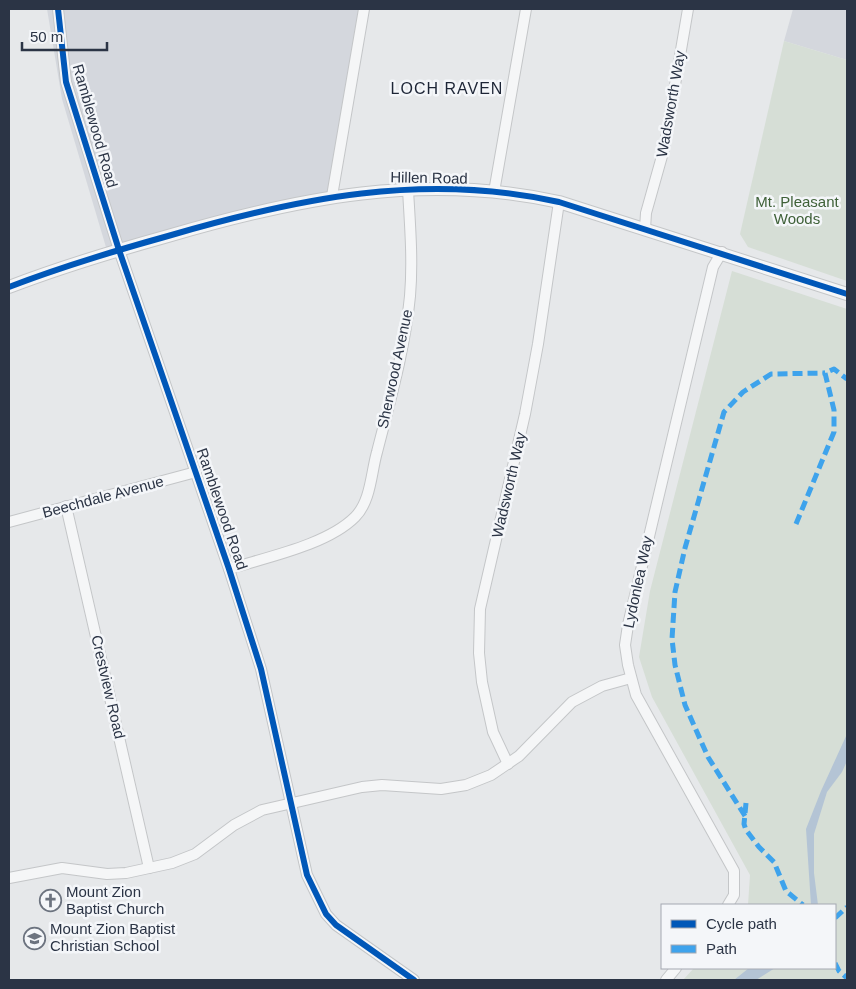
<svg xmlns="http://www.w3.org/2000/svg" width="856" height="989" viewBox="0 0 856 989" font-family="Arial,sans-serif">
<style>
.built{fill:#d4d7dd}
.green{fill:#d6ded6}
.water{fill:#b4c4d5}
.lines{fill:none;stroke-linecap:round;stroke-linejoin:round}
.minor-casing{stroke:#c4c6c8;stroke-width:12}
.tertiary-casing{stroke:#c4c6c8;stroke-width:14}
.minor{stroke:#f5f6f7;stroke-width:10}
.tertiary{stroke:#f5f6f7;stroke-width:12}
.quiet{stroke:#3ea3ec;stroke-width:5;stroke-dasharray:10 5;stroke-linecap:butt}
.cycleway-casing{stroke:#f4f6f9;stroke-width:9}
.cycleway{stroke:#0057b8;stroke-width:6}
.labels{text-anchor:middle;stroke-width:5;stroke-linejoin:round;paint-order:stroke}
.street-label{font-size:15px;fill:#2b3445;stroke:#f4f6f9}
.park-label{font-size:15px;fill:#3f6138;stroke:#f4f6f9}
.poi-label{font-size:15px;fill:#2b3445;stroke:#f4f6f9;text-anchor:start}
.neighbourhood-label{font-size:16px;letter-spacing:1px;fill:#1d2536;stroke:#f4f6f9}
</style>
<rect width="100%" height="100%" fill="#e6e8ea"/>
<!-- built -->
<g class="built">
<path d="M 47,9 L 364,9 L 333,200 L 108,254 L 62,99 Z"/>
<path d="M 793,9 L 847,9 L 847,60 L 784,41 Z"/>
</g>
<!-- green -->
<g class="green">
<path d="M 784,41 L 847,60 L 847,281 L 748,247 L 740,234 Z"/>
<path d="M 732,271 L 847,309 L 847,980 L 683,980 L 694,968 L 835,968 L 835,905 L 748,905 L 750,875 L 652,697 L 639,657 L 650,591 Z"/>
</g>
<!-- water -->
<g class="water">
<path d="M 847,734 L 847,761 L 842,772 L 827,792 L 814,834 L 814,873 L 818,905 L 811,905 L 806,829 L 821,791 Z"/>
<path d="M 749,968 L 775,968 L 756,980 L 734,980 Z"/>
</g>
<g class="lines">
<defs>
<g id="minor">
<path d="M 58,9 L 66,82 L 119,250 L 229,569 L 261,669 L 307,875 L 326,914 L 336,925 L 414,980"/>
<path d="M 494,192 L 526,9"/>
<path d="M 332,196 L 364,9"/>
<path d="M 645,229 L 646,213 L 664,149 L 688,9"/>
<path d="M 722,252 L 713,267 L 628,625 L 625,645 L 628,665 L 636,695 L 734,871 L 734,895 L 728,905"/>
<path d="M 66,506 L 149,868"/>
<path d="M 9,522 L 196,472"/>
<path d="M 229,569 C 267,557 327,545 355,517 C 371,501 371,473 377,452 C 390,401 405,349 410,296 C 413,261 410,225 408,190"/>
<path d="M 508,764 L 493,732 L 482,682 L 479,653 L 480,609 L 525,414 L 538,344 L 559,202"/>
<path d="M 9,878 L 62,868 L 107,874 L 126,873 L 172,863 L 195,854 L 234,825 L 262,810 L 362,787 L 382,785 L 441,789 L 466,785 L 491,775 L 519,756 L 572,702 L 602,686 L 631,678"/>
<path d="M 666,980 L 676,968"/>
</g>
<path id="tertiary" d="M 9,287 C 61,267 114,251 168,236 C 298,198 424,172 559,202 L 847,294"/>
</defs>
<!-- minor casing -->
<use href="#minor" class="minor-casing"/>
<!-- tertiary casing -->
<use href="#tertiary" class="tertiary-casing"/>
<!-- minor -->
<use href="#minor" class="minor"/>
<!-- tertiary -->
<use href="#tertiary" class="tertiary"/>
<!-- quiet -->
<g class="quiet">
<path d="M 796,524 L 834,432 L 834,410 L 825,373 L 834,369 L 847,379"/>
<path d="M 746,803 L 744,824 L 746,830 L 759,847 L 774,862 L 786,891 L 803,905"/>
<path d="M 745,816 L 708,757 L 685,705 L 675,665 L 672,639 L 675,592 L 685,548 L 724,412 L 743,392 L 771,374 L 825,373"/>
<path d="M 835,918 L 847,907"/>
<path d="M 835,963 L 839,971 L 847,978"/>
</g>
<defs>
<g id="cycleway">
<path d="M 58,9 L 66,82 L 119,250 L 229,569 L 261,669 L 307,875 L 326,914 L 336,925 L 414,980"/>
<path d="M 9,287 C 61,267 114,251 168,236 C 298,198 424,172 559,202 L 847,294"/>
</g>
</defs>
<!-- cycleway casing -->
<use href="#cycleway" class="cycleway-casing"/>
<!-- cycleway -->
<use href="#cycleway" class="cycleway"/>
</g>
<!-- icons -->
<defs>
<symbol id="church-ring" viewBox="-11 -11 22 22"><circle r="9.5" fill="#f4f6f9" stroke="#6c737f" stroke-width="1.5"/><path d="M-1.2-6h2.4v3.5h3.3v2.4h-3.3V6h-2.4V-.1h-3.3v-2.4h3.3Z" fill="#6c737f"/></symbol>
<symbol id="school-ring" viewBox="-11 -11 22 22"><circle r="9.5" fill="#f4f6f9" stroke="#6c737f" stroke-width="1.5"/><path d="M0-5L7-2L0 1L-7-2ZM-4 1L0 2.5L4 1V4Q0 6-4 4Z" fill="#6c737f"/></symbol>
</defs>
<g fill-rule="evenodd">
<use href="#church-ring" x="38" y="888" width="25" height="25"/>
<use href="#school-ring" x="22" y="926" width="25" height="25"/>
</g>
<g class="labels">
<!-- street labels -->
<g class="street-label">
<text transform="translate(671 104) rotate(-80)" y="5">Wadsworth Way</text>
<text transform="translate(95 126) rotate(74)" y="5">Ramblewood Road</text>
<text transform="translate(429 178) rotate(1)" y="5">Hillen Road</text>
<text transform="translate(395 369) rotate(-78)" y="5">Sherwood Avenue</text>
<text transform="translate(509 485) rotate(-77)" y="5">Wadsworth Way</text>
<text transform="translate(103 497) rotate(-15)" y="5">Beechdale Avenue</text>
<text transform="translate(222 509) rotate(71)" y="5">Ramblewood Road</text>
<text transform="translate(638 582) rotate(-78)" y="5">Lydonlea Way</text>
<text transform="translate(108 687) rotate(77)" y="5">Crestview Road</text>
</g>
<!-- park labels -->
<g class="park-label">
<text x="797" y="207">Mt. Pleasant<tspan x="797" dy="17">Woods</tspan></text>
</g>
<!-- poi labels -->
<g class="poi-label">
<text x="66" y="897">Mount Zion<tspan x="66" dy="17">Baptist Church</tspan></text>
<text x="50" y="934">Mount Zion Baptist<tspan x="50" dy="17">Christian School</tspan></text>
</g>
<!-- neighbourhood labels -->
<g class="neighbourhood-label">
<text x="447" y="94">LOCH RAVEN</text>
</g>
</g>
<!-- border -->
<rect width="856" height="989" fill="none" stroke="#2b3445" stroke-width="20"/>
<!-- legend -->
<rect x="661" y="904" width="175" height="65" fill="#f4f6f9" stroke="#a4a8b1"/>
<rect x="671" y="920" width="25" height="8" fill="#0057b8" stroke="#a4a8b1"/>
<text x="706" y="929" font-size="15" fill="#2b3445">Cycle path</text>
<rect x="671" y="945" width="25" height="8" fill="#3ea3ec" stroke="#a4a8b1"/>
<text x="706" y="954" font-size="15" fill="#2b3445">Path</text>
<!-- scale -->
<path d="M22 42v8h85v-8" fill="none" stroke="#2b3445" stroke-width="2.5"/>
<text x="30" y="42" font-size="15" fill="#2b3445" stroke="#f4f6f9" stroke-width="4" paint-order="stroke">50 m</text>
</svg>
